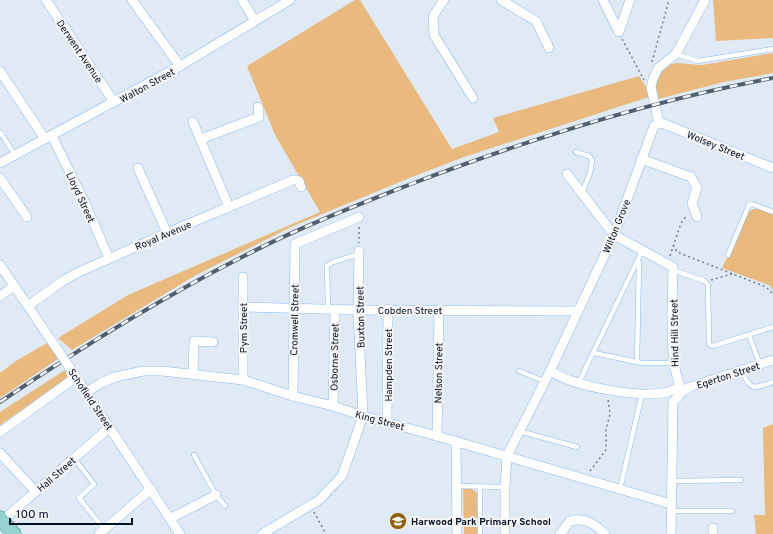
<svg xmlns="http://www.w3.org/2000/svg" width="773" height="534" viewBox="0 0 773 534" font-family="Overpass,sans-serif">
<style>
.green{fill:#eab97e}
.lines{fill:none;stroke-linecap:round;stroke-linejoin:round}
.service-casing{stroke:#87bbf3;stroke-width:5.5}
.minor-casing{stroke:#87bbf3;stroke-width:10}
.primary-casing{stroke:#347c80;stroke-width:15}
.path{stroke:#727f8e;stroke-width:1.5;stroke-dasharray:2 3;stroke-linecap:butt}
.service{stroke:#fff;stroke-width:4.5}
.minor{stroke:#fff;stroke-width:9}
.primary{stroke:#95d3d0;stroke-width:14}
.rail-casing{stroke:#505f6f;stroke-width:4}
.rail{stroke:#f5f5f5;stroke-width:2.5;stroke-dasharray:8;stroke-linecap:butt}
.minor-bridge-casing{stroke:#87bbf3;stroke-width:10;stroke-linecap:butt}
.minor-bridge{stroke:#fff;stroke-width:9}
.labels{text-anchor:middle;stroke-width:4;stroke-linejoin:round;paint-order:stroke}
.street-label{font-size:10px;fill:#011125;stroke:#f5f5f5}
.poi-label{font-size:10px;font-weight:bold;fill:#011125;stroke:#f5f5f5;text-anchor:start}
</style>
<rect width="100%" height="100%" fill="#dfeaf5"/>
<!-- green -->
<g class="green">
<path d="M 355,0 L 360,0 L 452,149 L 499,132 L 493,118 L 639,76 L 647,89 L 649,97 L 464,157 L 407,179 L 291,227 L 196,275 L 72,350 L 58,338 L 128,295 L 320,212 L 275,135 L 247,66 Z"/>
<path d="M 713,0 L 773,0 L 773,38 L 716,41 Z"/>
<path d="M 773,53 L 773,73 L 724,82 L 658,99 L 655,89 L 657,77 L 665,68 L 671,64 L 677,63 L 702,65 Z"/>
<path d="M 754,209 L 759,209 L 773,214 L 773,290 L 769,285 L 722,268 L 749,211 Z"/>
<path d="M 47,343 L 58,359 L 0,398 L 0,373 L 16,361 Z"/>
<path d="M 65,370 L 67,375 L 67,378 L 0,425 L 0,412 Z"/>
<path d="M 773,424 L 773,534 L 756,534 L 754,515 L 765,515 L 763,428 Z"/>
<path d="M 463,488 L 472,489 L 477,493 L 478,534 L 464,534 Z"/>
</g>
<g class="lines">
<defs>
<g id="service">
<path d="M 676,54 L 698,61 L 773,49"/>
<path d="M 0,132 L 15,155"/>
<path d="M 576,152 L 589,156 L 592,160 L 590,173 L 582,193"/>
<path d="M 728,255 L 749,205 L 752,204 L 773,212"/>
<path d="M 673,270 L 705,281 L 708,285 L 709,344 L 712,346 L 716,345 L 773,327"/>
<path d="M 328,309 L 327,266 L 333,262 L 359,254"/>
<path d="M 749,335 L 760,365"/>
<path d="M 594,353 L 642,363 L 674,363"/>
<path d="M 637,362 L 639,262"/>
<path d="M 519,371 L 544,381"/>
<path d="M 743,371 C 749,392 755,388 773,382"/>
<path d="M 579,382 L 642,251"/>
<path d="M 519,431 L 577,447"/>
<path d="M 194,455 L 216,495 L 225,506"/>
<path d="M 74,458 L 94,484 L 79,498 L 104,529"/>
<path d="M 672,481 L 741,480"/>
<path d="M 456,486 L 505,487"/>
<path d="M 480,487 L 480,534"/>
<path d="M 620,489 L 642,394"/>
<path d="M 671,511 L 732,511"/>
</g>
<g id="minor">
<path d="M 46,0 L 114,102"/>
<path d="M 132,0 L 180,66"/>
<path d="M 242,0 L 255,21"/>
<path d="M 444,0 L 433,16 L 434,35 L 473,98"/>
<path d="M 501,0 L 536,21 L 549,48"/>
<path d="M 603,0 L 619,32 L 630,0"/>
<path d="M 0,71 L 45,139"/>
<path d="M 193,122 L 229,207"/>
<path d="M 659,123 L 651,87 L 653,79 L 658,68 L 676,54 L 705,0"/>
<path d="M 659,123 L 662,123 L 773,168"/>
<path d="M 52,136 L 84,201 L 109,258"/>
<path d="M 201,139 L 259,117 L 258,107"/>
<path d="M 641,159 L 691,177 L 697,188 L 692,203 L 697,217"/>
<path d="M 0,163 L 180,66 L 290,0"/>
<path d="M 138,168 L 167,233"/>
<path d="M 567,174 L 614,235 L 673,267 C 673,295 667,369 683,391"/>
<path d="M 0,178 L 27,217"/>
<path d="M 0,265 L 55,346"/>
<path d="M 243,277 L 243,380"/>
<path d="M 0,296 L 14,286"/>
<path d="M 28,306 L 64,280 L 79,272 L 167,233 L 293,180 L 296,180 L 299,181 L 301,187"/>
<path d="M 243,307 L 358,310 L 577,311"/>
<path d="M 68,365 L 180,534"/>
<path d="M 550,371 C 556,374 563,378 569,380 C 595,389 642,398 668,392 C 672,391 676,388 679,386"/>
<path d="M 193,374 L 194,341 L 213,342"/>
<path d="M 87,392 L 101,383 L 115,377 L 143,371 L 162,371 L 243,380 L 293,396 L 333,406 L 363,416 L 437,436 L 671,504"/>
<path d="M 293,396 L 295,244 L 359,217"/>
<path d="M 333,406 L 335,309"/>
<path d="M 387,422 L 388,309"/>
<path d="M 0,432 L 76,377"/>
<path d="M 437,436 L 439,310"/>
<path d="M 456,441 L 457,534"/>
<path d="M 0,453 L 35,491"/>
<path d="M 171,518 L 216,495"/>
<path d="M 2,521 L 110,427"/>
<path d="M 99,534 L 151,489"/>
<path d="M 262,534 L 319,500 L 342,476 L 363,416 L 358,310 L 359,251"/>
<path d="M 505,534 L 505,487 L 507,456 L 550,371 L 614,235 L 654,126 L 659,123"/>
<path d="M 560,534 L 570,521 C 585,517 595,524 605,534"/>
<path d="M 671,534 L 673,402 L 683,391 L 690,387 L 773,360"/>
<path d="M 713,534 L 713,528"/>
</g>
<path id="primary" d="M 0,518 L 14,534"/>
</defs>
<!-- service casing -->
<use href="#service" class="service-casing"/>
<!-- minor casing -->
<use href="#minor" class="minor-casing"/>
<!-- primary casing -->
<use href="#primary" class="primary-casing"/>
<!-- path -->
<g class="path">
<path d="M 622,39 L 644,80"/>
<path d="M 652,62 L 669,0"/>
<path d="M 359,227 L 359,243"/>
<path d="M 673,245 L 677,252 L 766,287 L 773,294"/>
<path d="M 670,256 L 681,223 L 687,215"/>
<path d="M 711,280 L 732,274"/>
<path d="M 590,471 L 606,450 L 606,430 L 610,414 L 608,399"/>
<path d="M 314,512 L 326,534"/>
</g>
<!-- service -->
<use href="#service" class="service"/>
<!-- minor -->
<use href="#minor" class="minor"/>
<!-- primary -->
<use href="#primary" class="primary"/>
<defs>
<path id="rail" d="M 0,402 C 79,349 159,299 244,256 C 298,228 355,206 411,184 C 529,139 649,101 773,78"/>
</defs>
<!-- rail casing -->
<use href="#rail" class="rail-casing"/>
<!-- rail -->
<use href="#rail" class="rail"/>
<defs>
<path id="minor-bridge" d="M 55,346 L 68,365"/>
</defs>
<!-- minor-bridge casing -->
<use href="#minor-bridge" class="minor-bridge-casing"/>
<!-- minor-bridge -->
<use href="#minor-bridge" class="minor-bridge"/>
</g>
<!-- icons -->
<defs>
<symbol id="school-disc" viewBox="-11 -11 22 22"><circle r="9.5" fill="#936012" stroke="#f5f5f5"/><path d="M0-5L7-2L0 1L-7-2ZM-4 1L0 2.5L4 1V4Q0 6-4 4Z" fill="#fff"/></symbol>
</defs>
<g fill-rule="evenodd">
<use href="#school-disc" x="388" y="511" width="20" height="20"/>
</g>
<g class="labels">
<!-- street labels -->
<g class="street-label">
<text transform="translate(80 51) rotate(56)" y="4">Derwent Avenue</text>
<text transform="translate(147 85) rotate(-29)" y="4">Walton Street</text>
<text transform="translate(716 145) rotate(22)" y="4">Wolsey Street</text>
<text transform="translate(81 197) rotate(65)" y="4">Lloyd Street</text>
<text transform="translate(616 226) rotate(-68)" y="4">Wilton Grove</text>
<text transform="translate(163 235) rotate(-23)" y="4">Royal Avenue</text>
<text x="410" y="314">Cobden Street</text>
<text transform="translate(360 317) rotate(-91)" y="4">Buxton Street</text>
<text transform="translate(294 320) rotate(-89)" y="4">Cromwell Street</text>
<text transform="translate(243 328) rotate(-90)" y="4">Pym Street</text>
<text transform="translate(674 333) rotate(-91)" y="4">Hind Hill Street</text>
<text transform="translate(334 357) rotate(-89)" y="4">Osborne Street</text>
<text transform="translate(388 365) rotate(-90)" y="4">Hampden Street</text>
<text transform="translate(438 373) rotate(-89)" y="4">Nelson Street</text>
<text transform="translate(728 375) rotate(-18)" y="4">Egerton Street</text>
<text transform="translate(91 399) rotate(56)" y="4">Schofield Street</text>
<text transform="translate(380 420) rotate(15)" y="4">King Street</text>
<text transform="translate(56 474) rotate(-41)" y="4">Hall Street</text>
</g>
<!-- poi labels -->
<g class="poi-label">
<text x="411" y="525">Harwood Park Primary School</text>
</g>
</g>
<!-- scale -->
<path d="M10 518v6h122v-6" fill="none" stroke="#011125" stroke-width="2"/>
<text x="16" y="518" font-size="12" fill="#011125" stroke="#f5f5f5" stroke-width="3" paint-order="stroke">100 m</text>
</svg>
